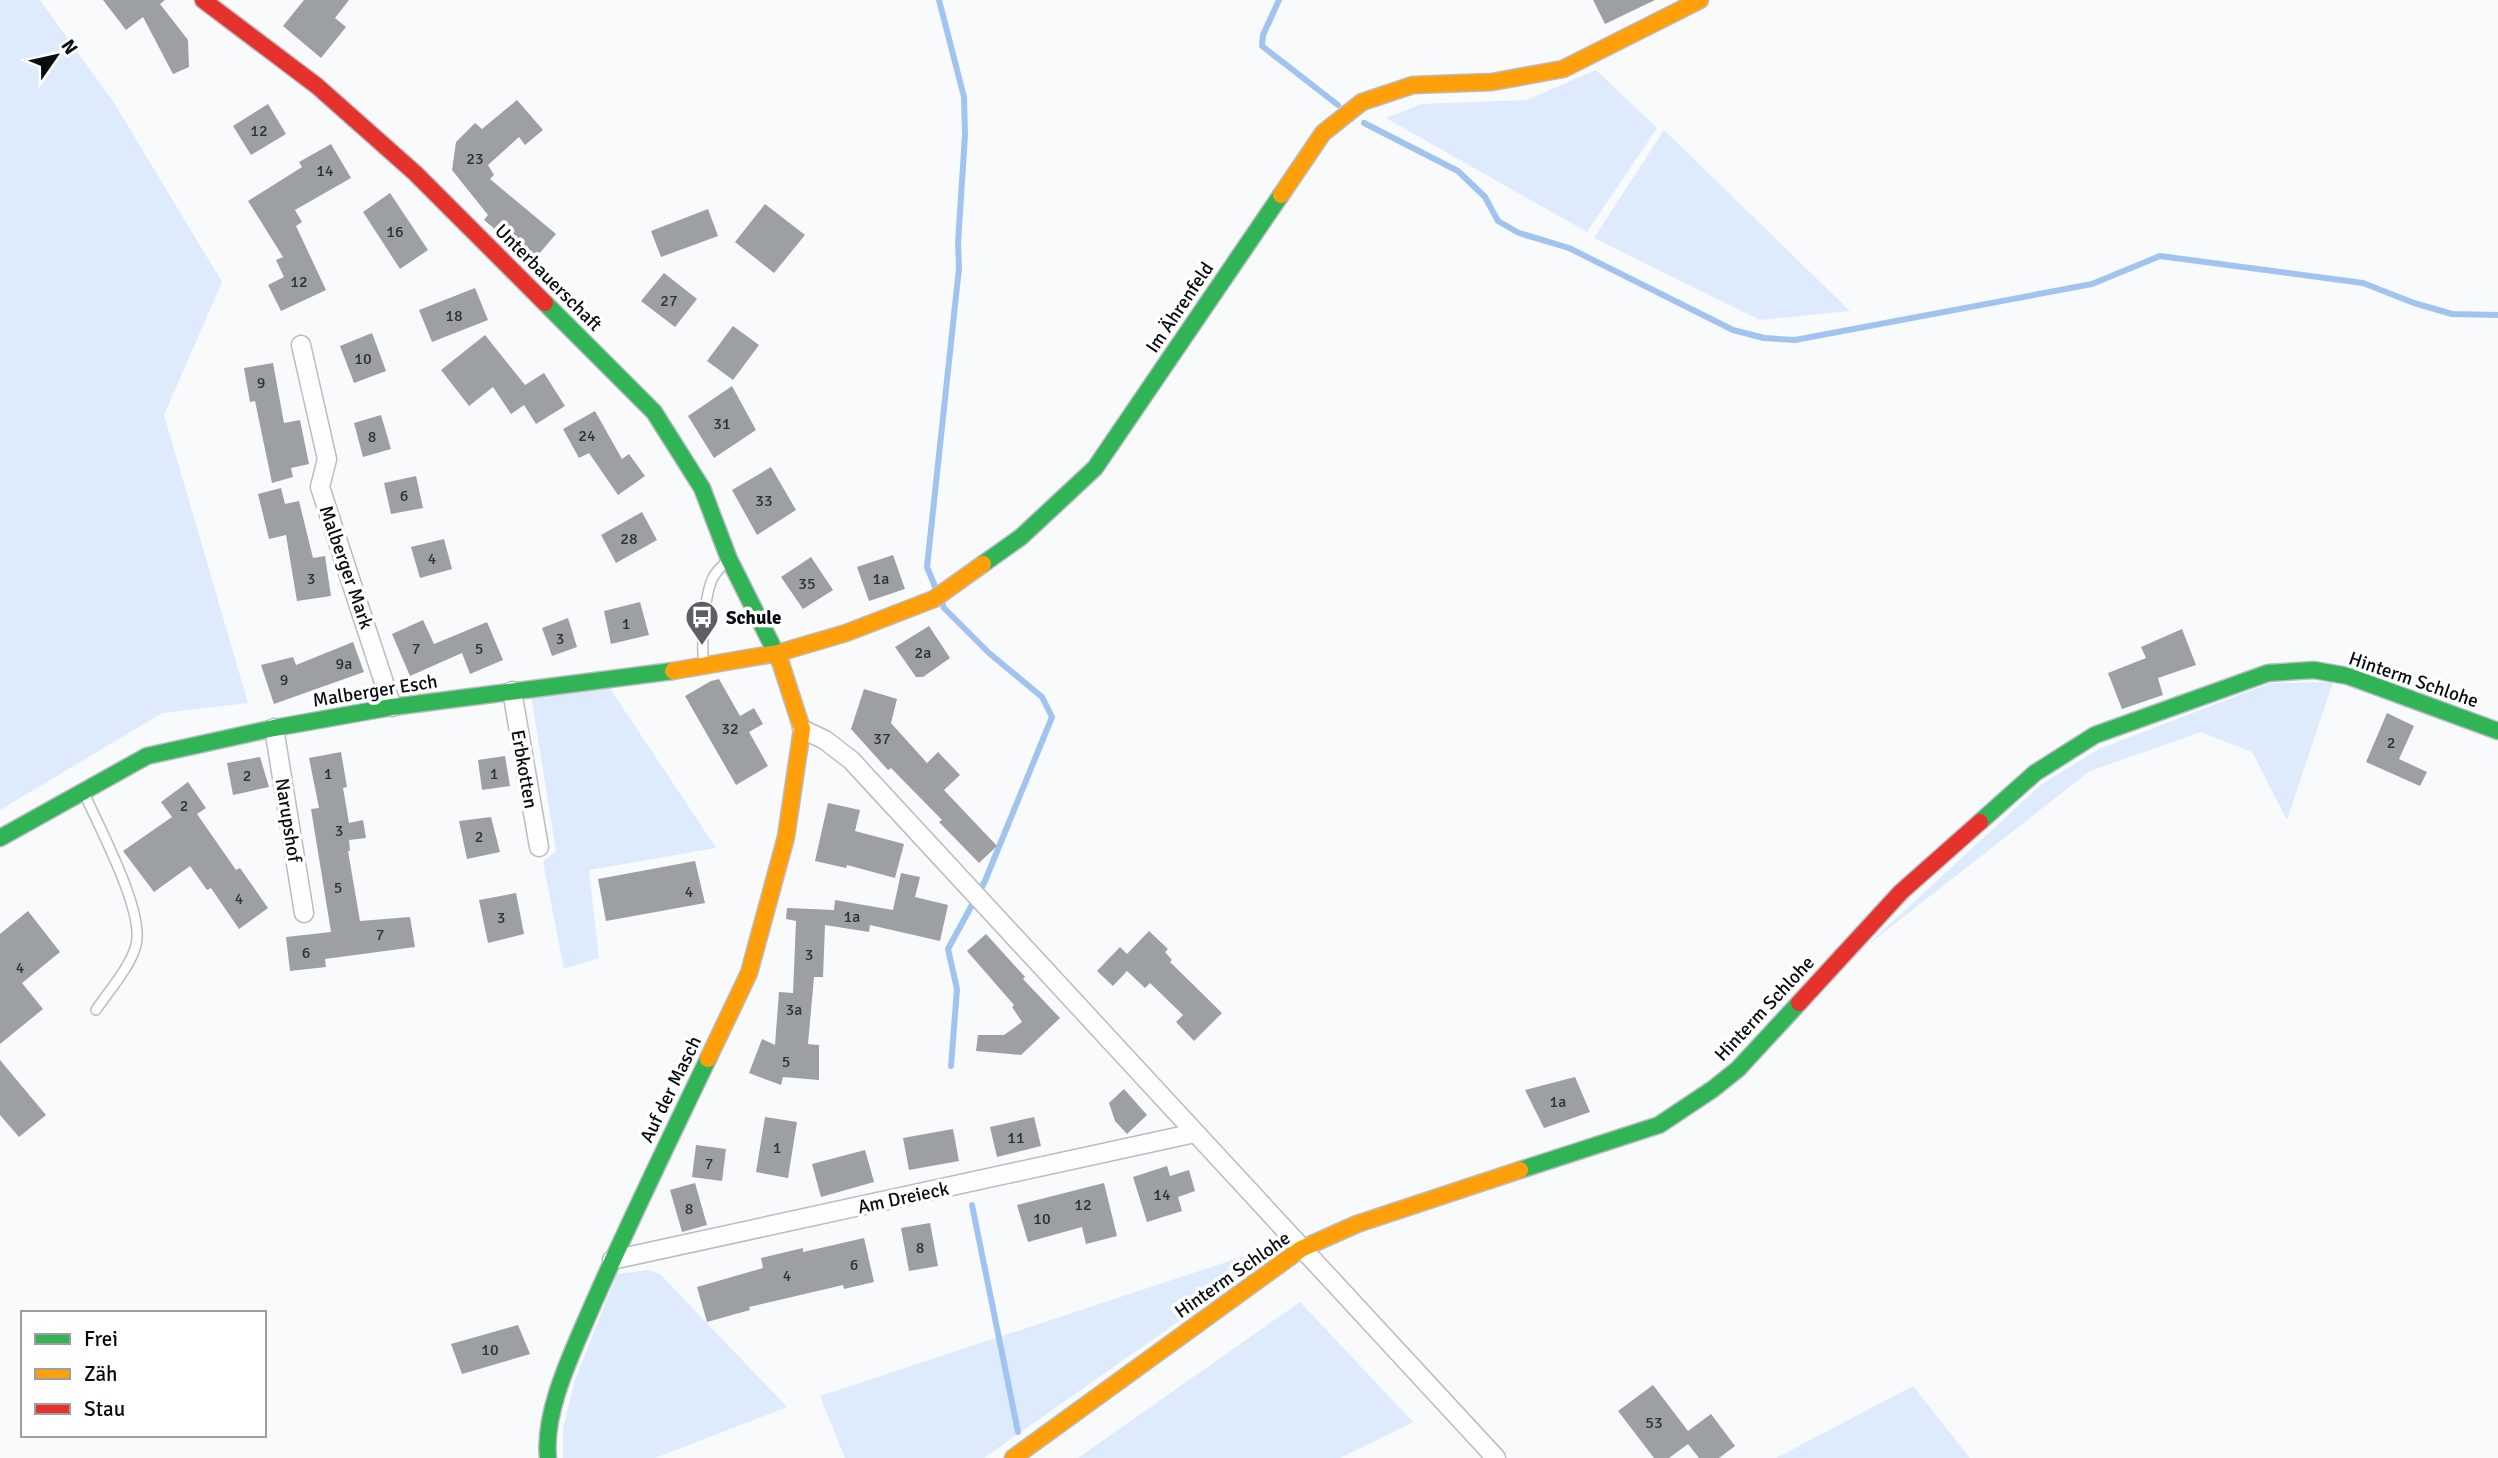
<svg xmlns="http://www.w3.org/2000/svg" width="2498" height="1458" viewBox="0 0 2498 1458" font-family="Signika,sans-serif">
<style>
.green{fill:#ddebfd}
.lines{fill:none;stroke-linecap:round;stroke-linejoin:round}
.stream{stroke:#a0c4ef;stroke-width:6}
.building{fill:#9da0a3}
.lane-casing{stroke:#b9bcc1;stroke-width:12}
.street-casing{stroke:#b9bcc1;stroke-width:21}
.fast-casing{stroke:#b9bcc1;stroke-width:19}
.slow-casing{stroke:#b9bcc1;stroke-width:19}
.jam-casing{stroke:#b9bcc1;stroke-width:19}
.lane{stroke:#fefeff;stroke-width:9}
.street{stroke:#fefeff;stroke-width:18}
.fast{stroke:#30b455;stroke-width:16}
.slow{stroke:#ff9f0a;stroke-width:16}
.jam{stroke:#e5322d;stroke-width:16}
.labels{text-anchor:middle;stroke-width:7;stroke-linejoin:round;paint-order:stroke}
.number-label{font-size:16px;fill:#2d3136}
.street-label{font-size:19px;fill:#080c11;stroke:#fff}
.poi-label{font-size:19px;font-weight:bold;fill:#080c11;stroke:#fff;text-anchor:start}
</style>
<rect width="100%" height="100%" fill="#f8fafc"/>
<!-- green -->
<g class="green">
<path d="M 0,0 L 40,0 L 114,103 L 222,282 L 164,415 L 248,703 L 162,713 L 0,810 Z"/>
<path d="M 1596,70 L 1657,128 L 1587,232 L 1386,118 L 1421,104 L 1527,100 Z"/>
<path d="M 1664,130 L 1850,311 L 1760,320 L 1594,238 Z"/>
<path d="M 2333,682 L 2287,820 L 2252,752 L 2201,732 L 2090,771 L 1865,947 L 2042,784 L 2099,749 L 2271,683 Z"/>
<path d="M 609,687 L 716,848 L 589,870 L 599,958 L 564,969 L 543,862 L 556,851 L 531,695 Z"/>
<path d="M 1278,1245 L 1250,1271 L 984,1458 L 845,1458 L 820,1396 Z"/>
<path d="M 648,1270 L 660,1274 L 787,1407 L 655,1458 L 563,1458 L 563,1428 L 575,1380 L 617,1274 Z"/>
<path d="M 1300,1302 L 1413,1422 L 1340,1458 L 1078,1458 Z"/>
<path d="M 1913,1386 L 1970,1458 L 1776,1458 Z"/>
</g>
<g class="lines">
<!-- stream -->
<g class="stream">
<path d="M 1279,0 L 1263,35 L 1262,46 L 1338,105"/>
<path d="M 1364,123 L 1458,171 L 1485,197 L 1498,221 L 1519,233 L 1569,248 L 1733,330 L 1764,338 L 1795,340 L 2092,284 L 2160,256 L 2363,283 L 2414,303 L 2452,314 L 2498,315"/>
<path d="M 936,589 L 927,567 L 959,268 L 958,243 L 965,135 L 964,97 L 939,0"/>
<path d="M 942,602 L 944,608 L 989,653 L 1042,697 L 1052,717 L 985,881 L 948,949 L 957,989 L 951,1066"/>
<path d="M 972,1205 L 1018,1432"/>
</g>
</g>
<!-- building -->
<g class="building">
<path d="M 103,0 L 165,0 L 160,4 L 188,40 L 189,67 L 173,74 L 143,17 L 126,30 Z"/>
<path d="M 304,0 L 349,0 L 335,18 L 346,27 L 321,58 L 283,26 Z"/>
<path d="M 1593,0 L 1655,0 L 1605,24 Z"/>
<path d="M 517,100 L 543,130 L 525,145 L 519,137 L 488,165 L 494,175 L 490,179 L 556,234 L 533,261 L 484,220 L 488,215 L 452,170 L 456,142 L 475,123 L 482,129 Z"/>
<path d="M 268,104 L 286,134 L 251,155 L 233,126 Z"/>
<path d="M 331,144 L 351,178 L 295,210 L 302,222 L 296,226 L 326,290 L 281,311 L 268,285 L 284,277 L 276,260 L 283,257 L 248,201 L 302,167 L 299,162 Z"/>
<path d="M 390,193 L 428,250 L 400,269 L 363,212 Z"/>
<path d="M 765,204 L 805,235 L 774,273 L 735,242 Z"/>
<path d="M 708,209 L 718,236 L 661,257 L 651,231 Z"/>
<path d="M 664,273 L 697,299 L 675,327 L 641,301 Z"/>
<path d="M 475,288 L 488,320 L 432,342 L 419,310 Z"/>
<path d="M 733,326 L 759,345 L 733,380 L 707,361 Z"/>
<path d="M 372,333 L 386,371 L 354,383 L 340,346 Z"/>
<path d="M 485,335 L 525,385 L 544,373 L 565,406 L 536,424 L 524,405 L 511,414 L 493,387 L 469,406 L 441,370 Z"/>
<path d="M 273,363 L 284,423 L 300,420 L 309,464 L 291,468 L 293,477 L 272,483 L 255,401 L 250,402 L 244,368 Z"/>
<path d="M 732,386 L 756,430 L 714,458 L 688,416 Z"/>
<path d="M 595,411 L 622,459 L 629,454 L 645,476 L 618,495 L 589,453 L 579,458 L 563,429 Z"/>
<path d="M 381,415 L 391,449 L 363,457 L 354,423 Z"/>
<path d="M 771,467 L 796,510 L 757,535 L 732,490 Z"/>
<path d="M 416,476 L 423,508 L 391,514 L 384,483 Z"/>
<path d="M 281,488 L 285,504 L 299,501 L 313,558 L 325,556 L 331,596 L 297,601 L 286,535 L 269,539 L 258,494 Z"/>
<path d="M 642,512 L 657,540 L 616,563 L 601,535 Z"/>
<path d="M 444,539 L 452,569 L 420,578 L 411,547 Z"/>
<path d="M 893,555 L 905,589 L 869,601 L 857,567 Z"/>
<path d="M 811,557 L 833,590 L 803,609 L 781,577 Z"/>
<path d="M 640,602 L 649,635 L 611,644 L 604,611 Z"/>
<path d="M 568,618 L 577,647 L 552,656 L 542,628 Z"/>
<path d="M 423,620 L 434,644 L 487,622 L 503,660 L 470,674 L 462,653 L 410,676 L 392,634 Z"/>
<path d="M 929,626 L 950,658 L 923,677 L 916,677 L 895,647 Z"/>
<path d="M 2182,629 L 2196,665 L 2158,678 L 2163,695 L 2122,709 L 2108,673 L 2146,658 L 2141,647 Z"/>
<path d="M 353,642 L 364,672 L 274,704 L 261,665 L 293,657 L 296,665 Z"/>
<path d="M 719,679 L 740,716 L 754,708 L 763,724 L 749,732 L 768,766 L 736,785 L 685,696 L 711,681 Z"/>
<path d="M 864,689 L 897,699 L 891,723 L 927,763 L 938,752 L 960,775 L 944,790 L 997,846 L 979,863 L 939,822 L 942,820 L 891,768 L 888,770 L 851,729 Z"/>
<path d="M 2387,713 L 2414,726 L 2399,759 L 2427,772 L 2420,786 L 2366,762 Z"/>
<path d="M 341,752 L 347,787 L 343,788 L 349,823 L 363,820 L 366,838 L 349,840 L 350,851 L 348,851 L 360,921 L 410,917 L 415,947 L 325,959 L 326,967 L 290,971 L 286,937 L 331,932 L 311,809 L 319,808 L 309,758 Z"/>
<path d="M 505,756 L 510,786 L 482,790 L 478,760 Z"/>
<path d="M 260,757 L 269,787 L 233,795 L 227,763 Z"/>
<path d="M 188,782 L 206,808 L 197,814 L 236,870 L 240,868 L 268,908 L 239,929 L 211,888 L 207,890 L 190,866 L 154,892 L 123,851 L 172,817 L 161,802 Z"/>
<path d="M 828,803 L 860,810 L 855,831 L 904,844 L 895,878 L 847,865 L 846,868 L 815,861 Z"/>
<path d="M 491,817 L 500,852 L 467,859 L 459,821 Z"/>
<path d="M 695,861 L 705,903 L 606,921 L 598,879 Z"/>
<path d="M 901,873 L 920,877 L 915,897 L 948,905 L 940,941 L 870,925 L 869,932 L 825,925 L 823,977 L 814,977 L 808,1044 L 819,1045 L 819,1080 L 783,1077 L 781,1085 L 749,1073 L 762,1039 L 775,1045 L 779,992 L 793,993 L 796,921 L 786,919 L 787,908 L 834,910 L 835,900 L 893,910 Z"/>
<path d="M 516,893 L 524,934 L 488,943 L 479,900 Z"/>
<path d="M 28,911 L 60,952 L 22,983 L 43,1009 L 0,1044 L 0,934 Z"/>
<path d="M 1149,931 L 1168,949 L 1165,952 L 1172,960 L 1170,962 L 1222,1013 L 1194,1041 L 1176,1022 L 1183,1015 L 1150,983 L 1145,988 L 1127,971 L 1113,986 L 1097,971 L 1120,947 L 1127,954 Z"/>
<path d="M 986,934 L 1025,977 L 1023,979 L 1060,1018 L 1021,1055 L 976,1051 L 978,1035 L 1004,1035 L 1022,1022 L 1012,1007 L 1014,1005 L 967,951 Z"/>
<path d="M 0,1060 L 46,1115 L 19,1137 L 0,1115 Z"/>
<path d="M 1575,1077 L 1590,1112 L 1544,1128 L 1525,1090 Z"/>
<path d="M 1124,1089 L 1147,1115 L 1127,1134 L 1115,1121 L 1109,1103 Z"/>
<path d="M 765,1117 L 797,1122 L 788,1178 L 756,1172 Z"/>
<path d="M 1034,1117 L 1041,1146 L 997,1157 L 990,1127 Z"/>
<path d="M 953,1129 L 959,1161 L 909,1170 L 903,1138 Z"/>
<path d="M 696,1145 L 726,1149 L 722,1181 L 692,1177 Z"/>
<path d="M 865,1150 L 874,1182 L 821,1197 L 812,1164 Z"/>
<path d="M 1167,1166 L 1170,1176 L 1189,1170 L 1195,1191 L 1178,1197 L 1182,1211 L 1147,1222 L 1133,1177 Z"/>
<path d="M 695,1183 L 707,1225 L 682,1232 L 670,1190 Z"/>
<path d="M 1104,1183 L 1117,1236 L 1086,1244 L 1082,1227 L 1028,1242 L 1017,1205 Z"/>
<path d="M 930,1223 L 938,1266 L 909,1271 L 901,1228 Z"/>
<path d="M 864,1238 L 874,1282 L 844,1289 L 843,1285 L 749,1307 L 750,1310 L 707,1322 L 697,1287 L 763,1268 L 761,1258 L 803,1248 L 803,1252 Z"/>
<path d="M 518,1325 L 530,1354 L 462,1374 L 451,1344 Z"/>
<path d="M 1653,1385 L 1688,1431 L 1711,1414 L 1735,1446 L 1719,1458 L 1699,1458 L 1688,1444 L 1669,1458 L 1654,1458 L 1618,1411 Z"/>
</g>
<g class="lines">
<defs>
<g id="lane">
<path d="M 704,665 C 701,644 704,602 711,582 C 714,573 721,567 728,560"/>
<path d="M 84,793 C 99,827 145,912 136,945 C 131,966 108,992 96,1010"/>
</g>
<g id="street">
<path d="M 301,345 L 327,459 L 320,487 L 392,707"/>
<path d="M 512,691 L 539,847"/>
<path d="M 274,728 L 304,913"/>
<path d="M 802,729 L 825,740 L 851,760 L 1496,1458"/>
<path d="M 612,1260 L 1195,1133"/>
</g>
<g id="fast">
<path d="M 545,303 L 654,412 L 702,488 L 729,559 L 780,661"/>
<path d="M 983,564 L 1021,537 L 1095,468 L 1281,195"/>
<path d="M 1980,822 L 2035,773 L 2095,735 L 2268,673 L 2314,670 L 2348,676 L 2498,731"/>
<path d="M 0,838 L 147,756 L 274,728 L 392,707 L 673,671"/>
<path d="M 1520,1170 L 1659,1125 L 1713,1089 L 1738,1069 L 1799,1003"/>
<path d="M 548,1458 C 543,1412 572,1353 590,1311 C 627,1226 668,1143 708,1059"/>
</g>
<g id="slow">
<path d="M 1281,195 L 1323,133 L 1362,102 L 1413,85 L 1492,82 L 1563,69 L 1700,0"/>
<path d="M 673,671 L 778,653 L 846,633 L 934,599 L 983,564"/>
<path d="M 708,1059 L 749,973 L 786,837 L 802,729 L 780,661"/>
<path d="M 1013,1458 L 1301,1249 L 1357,1224 L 1520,1170"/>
</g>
<g id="jam">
<path d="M 203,0 L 317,86 L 415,173 L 545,303"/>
<path d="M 1799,1003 L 1901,892 L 1980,822"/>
</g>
</defs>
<!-- lane casing -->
<use href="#lane" class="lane-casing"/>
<!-- street casing -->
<use href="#street" class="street-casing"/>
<!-- fast casing -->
<use href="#fast" class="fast-casing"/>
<!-- slow casing -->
<use href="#slow" class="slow-casing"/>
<!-- jam casing -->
<use href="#jam" class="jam-casing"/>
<!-- lane -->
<use href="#lane" class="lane"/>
<!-- street -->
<use href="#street" class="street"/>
<!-- fast -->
<use href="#fast" class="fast"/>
<!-- slow -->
<use href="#slow" class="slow"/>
<!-- jam -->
<use href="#jam" class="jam"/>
</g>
<!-- icons -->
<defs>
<symbol id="bus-pin" viewBox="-11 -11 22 30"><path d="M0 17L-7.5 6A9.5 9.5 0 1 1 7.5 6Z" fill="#5c5f63" stroke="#fff"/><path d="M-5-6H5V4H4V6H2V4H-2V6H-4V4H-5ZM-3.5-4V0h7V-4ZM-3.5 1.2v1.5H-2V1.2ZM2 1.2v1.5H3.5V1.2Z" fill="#fff"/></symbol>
</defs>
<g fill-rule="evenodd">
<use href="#bus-pin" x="683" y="598" width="38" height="52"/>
</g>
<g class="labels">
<!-- number labels -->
<g class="number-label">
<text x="259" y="136">12</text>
<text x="475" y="164">23</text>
<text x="325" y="176">14</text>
<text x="395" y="237">16</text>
<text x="299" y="287">12</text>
<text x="669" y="306">27</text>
<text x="454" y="321">18</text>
<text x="363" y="364">10</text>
<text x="261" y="388">9</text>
<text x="722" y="429">31</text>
<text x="587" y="441">24</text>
<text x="372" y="442">8</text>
<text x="404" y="501">6</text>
<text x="764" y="506">33</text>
<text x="629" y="544">28</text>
<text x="432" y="564">4</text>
<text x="311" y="584">3</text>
<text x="881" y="584">1a</text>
<text x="807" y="589">35</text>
<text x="626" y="629">1</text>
<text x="560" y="644">3</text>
<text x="416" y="654">7</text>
<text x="479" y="654">5</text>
<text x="923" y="658">2a</text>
<text x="344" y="669">9a</text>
<text x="284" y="685">9</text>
<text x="730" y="734">32</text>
<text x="882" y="744">37</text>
<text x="2391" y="748">2</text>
<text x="328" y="779">1</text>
<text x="494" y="779">1</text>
<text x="247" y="781">2</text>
<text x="184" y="811">2</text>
<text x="339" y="836">3</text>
<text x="479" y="842">2</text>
<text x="338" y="893">5</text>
<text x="689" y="897">4</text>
<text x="239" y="904">4</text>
<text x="852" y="922">1a</text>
<text x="501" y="923">3</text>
<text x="380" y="940">7</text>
<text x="306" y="958">6</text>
<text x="809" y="960">3</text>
<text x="20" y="973">4</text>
<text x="794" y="1015">3a</text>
<text x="786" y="1067">5</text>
<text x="1558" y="1107">1a</text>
<text x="1016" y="1143">11</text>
<text x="777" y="1153">1</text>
<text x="709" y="1169">7</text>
<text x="1162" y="1200">14</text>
<text x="1083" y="1210">12</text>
<text x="689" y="1214">8</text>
<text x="1042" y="1224">10</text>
<text x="920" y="1253">8</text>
<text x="854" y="1270">6</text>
<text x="787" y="1281">4</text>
<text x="490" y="1355">10</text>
<text x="1654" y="1428">53</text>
</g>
<!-- street labels -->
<g class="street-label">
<text transform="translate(549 277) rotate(45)" y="7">Unterbauerschaft</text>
<text transform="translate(1179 307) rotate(-56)" y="7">Im Ährenfeld</text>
<text transform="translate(347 567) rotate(71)" y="7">Malberger Mark</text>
<text transform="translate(2414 679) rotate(19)" y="7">Hinterm Schlohe</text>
<text transform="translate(375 690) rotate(-9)" y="7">Malberger Esch</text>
<text transform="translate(525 769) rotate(80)" y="7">Erbkotten</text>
<text transform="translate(289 820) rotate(81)" y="7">Narupshof</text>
<text transform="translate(1764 1008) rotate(-47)" y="7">Hinterm Schlohe</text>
<text transform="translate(670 1089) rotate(-64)" y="7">Auf der Masch</text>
<text transform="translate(903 1197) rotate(-12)" y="7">Am Dreieck</text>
<text transform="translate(1232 1274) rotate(-35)" y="7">Hinterm Schlohe</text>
</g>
<!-- poi labels -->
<g class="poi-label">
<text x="726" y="624">Schule</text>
</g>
</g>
<!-- legend -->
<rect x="21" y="1311" width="245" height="126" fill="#ffffff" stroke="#9c9ea0" stroke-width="2"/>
<rect x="35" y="1334" width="35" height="10" fill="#30b455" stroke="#9c9ea0" stroke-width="2"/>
<text x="84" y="1346" font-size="21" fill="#080c11">Frei</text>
<rect x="35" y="1369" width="35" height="10" fill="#ff9f0a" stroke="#9c9ea0" stroke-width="2"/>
<text x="84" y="1381" font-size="21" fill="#080c11">Zäh</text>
<rect x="35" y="1404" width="35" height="10" fill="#e5322d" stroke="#9c9ea0" stroke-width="2"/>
<text x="84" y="1416" font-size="21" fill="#080c11">Stau</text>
<!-- north arrow -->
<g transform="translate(56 56) rotate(56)" stroke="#ffffff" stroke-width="5" paint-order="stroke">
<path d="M0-5L12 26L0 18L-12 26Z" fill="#080c11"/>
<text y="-10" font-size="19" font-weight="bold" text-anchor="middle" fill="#080c11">N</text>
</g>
</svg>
